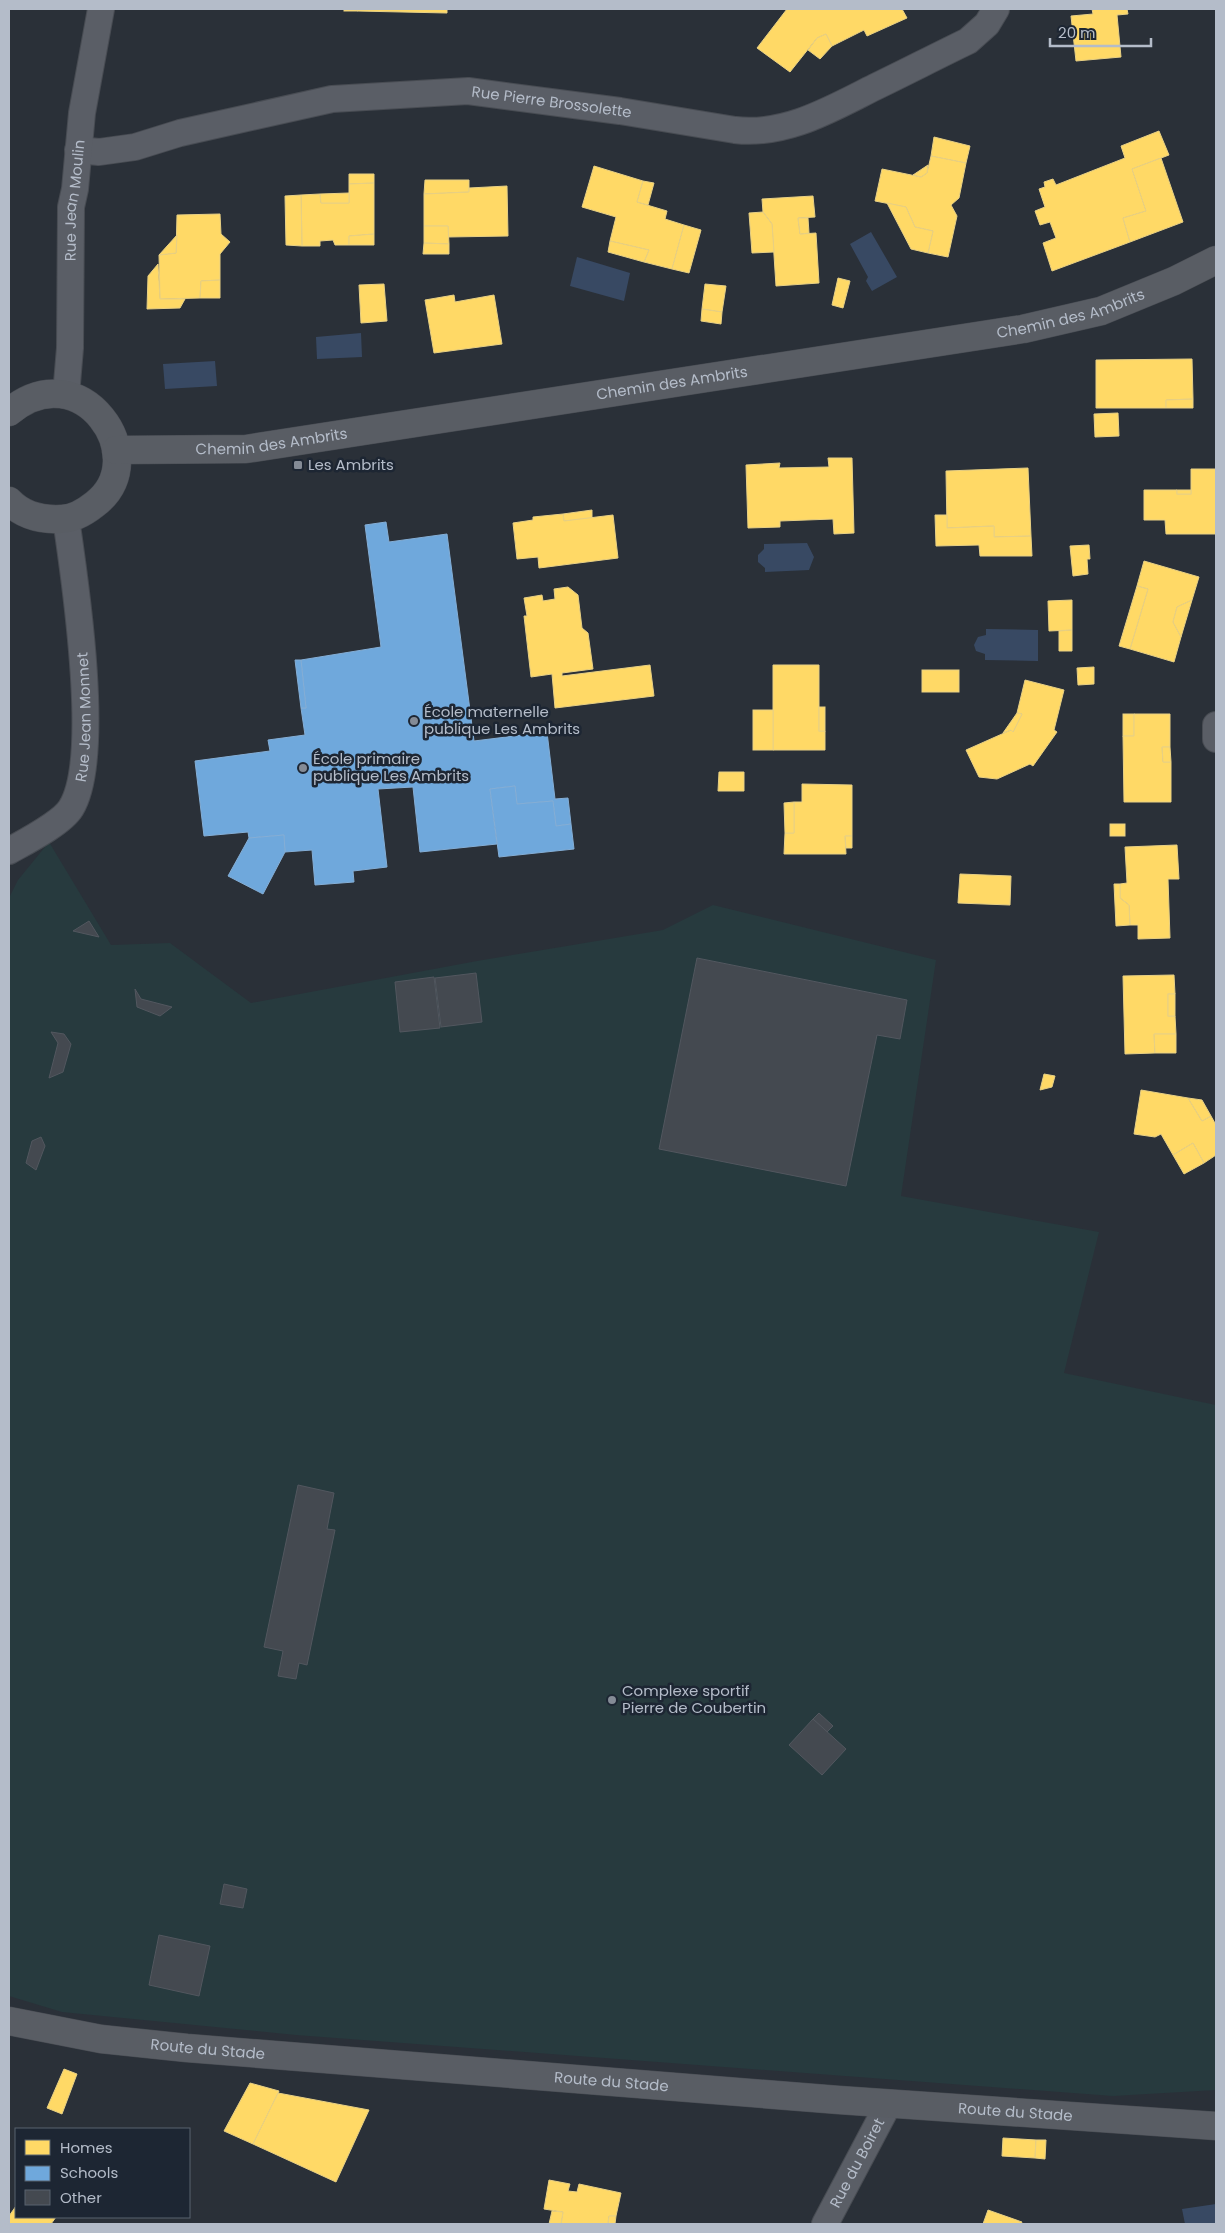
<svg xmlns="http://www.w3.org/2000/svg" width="1225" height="2233" viewBox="0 0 1225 2233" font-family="Poppins,sans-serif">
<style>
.green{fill:#273a3e}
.water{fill:#384963}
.homes{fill:#ffd966;stroke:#e8d084}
.schools{fill:#6fa8dc;stroke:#84aed6}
.building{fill:#444950;stroke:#52575f}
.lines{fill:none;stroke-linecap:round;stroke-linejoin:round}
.street-casing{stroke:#484c53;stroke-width:28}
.secondary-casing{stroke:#484c53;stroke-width:29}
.street{stroke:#5a5e66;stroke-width:26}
.secondary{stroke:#595d64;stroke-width:28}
.poi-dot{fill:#848b96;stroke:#1d2633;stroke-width:2}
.labels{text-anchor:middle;stroke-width:5;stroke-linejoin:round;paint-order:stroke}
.street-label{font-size:15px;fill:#b4bcc9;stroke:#1d2633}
.poi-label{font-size:15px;fill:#b4bcc9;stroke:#1d2633;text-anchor:start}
</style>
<rect width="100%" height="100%" fill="#2a3038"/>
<!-- green -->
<path class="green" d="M 49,842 L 111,945 L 170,943 L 251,1003 L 477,961 L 663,930 L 713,905 L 936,960 L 901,1196 L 1099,1232 L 1064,1373 L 1216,1405 L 1216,2090 L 1113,2096 L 296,2035 L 62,2012 L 9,1996 L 9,898 L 18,880 Z"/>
<!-- water -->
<g class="water">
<path d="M 871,232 L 897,277 L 872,291 L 866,281 L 868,277 L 850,244 Z"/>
<path d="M 577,257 L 630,273 L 624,301 L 570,286 Z"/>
<path d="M 361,333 L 362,357 L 317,359 L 316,337 Z"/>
<path d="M 215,361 L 217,386 L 165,389 L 163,364 Z"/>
<path d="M 807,543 L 814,557 L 809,570 L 765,572 L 765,568 L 758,562 L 758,555 L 764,549 L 764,544 Z"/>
<path d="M 986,629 L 1038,630 L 1038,661 L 985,660 L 985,654 L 976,651 L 974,645 L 978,637 L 986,635 Z"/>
<path d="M 1216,2204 L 1216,2224 L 1185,2224 L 1182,2209 Z"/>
</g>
<!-- homes -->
<g class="homes">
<rect x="344" y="9" width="13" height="2"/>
<path d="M 357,9 L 447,9 L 447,13 L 357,11 Z"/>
<path d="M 787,9 L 902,9 L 907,18 L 867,36 L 864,30 L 832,46 L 826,34 L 817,38 L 790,72 L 757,48 Z"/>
<path d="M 1092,9 L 1127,9 L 1128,14 L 1117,15 L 1121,57 L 1076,61 L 1071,16 L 1093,14 Z"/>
<path d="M 826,34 L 832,46 L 820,59 L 808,50 L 817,38 Z"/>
<path d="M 1159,131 L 1169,155 L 1132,169 L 1146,211 L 1123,218 L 1130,242 L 1052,271 L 1043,243 L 1056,238 L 1050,222 L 1040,225 L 1035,211 L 1045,207 L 1039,189 L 1045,187 L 1044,182 L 1053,179 L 1056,185 L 1125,158 L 1121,146 Z"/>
<path d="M 934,137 L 970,146 L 966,163 L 931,156 Z"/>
<path d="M 931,156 L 966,163 L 959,198 L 951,205 L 957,216 L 948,257 L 928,253 L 933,231 L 915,227 L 906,207 L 875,201 L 882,169 L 921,177 L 927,173 Z"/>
<path d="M 1161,158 L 1183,222 L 1130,242 L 1123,218 L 1146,211 L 1132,169 Z"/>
<path d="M 928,165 L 927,173 L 921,177 L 913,175 Z"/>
<path d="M 594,166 L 643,181 L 637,202 L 667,211 L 665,219 L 684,225 L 672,269 L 644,262 L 649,250 L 610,241 L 616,217 L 582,207 Z"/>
<path d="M 349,174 L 374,174 L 374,183 L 349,184 Z"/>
<path d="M 425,180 L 469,180 L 469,192 L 424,194 Z"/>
<path d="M 643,181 L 654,183 L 648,205 L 637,202 Z"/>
<path d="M 374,183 L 374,234 L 349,236 L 349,245 L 335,245 L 333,240 L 320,241 L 320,246 L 302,246 L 301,195 L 320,194 L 321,203 L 349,203 L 349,184 Z"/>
<path d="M 507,186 L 508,236 L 448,237 L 448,226 L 424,226 L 424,194 L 469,192 L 469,188 Z"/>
<path d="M 349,193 L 349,203 L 321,203 L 320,194 Z"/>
<path d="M 301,195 L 302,246 L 286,245 L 285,196 Z"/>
<path d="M 813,196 L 815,217 L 798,218 L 800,234 L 816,233 L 819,283 L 776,286 L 772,224 L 763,212 L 762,199 Z"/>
<path d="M 887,203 L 906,207 L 915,227 L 933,231 L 928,253 L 911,249 Z"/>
<path d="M 763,212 L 772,224 L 774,252 L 752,253 L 749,213 Z"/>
<path d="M 220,214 L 221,234 L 230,242 L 220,254 L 220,280 L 201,281 L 200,298 L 160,299 L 159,255 L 176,253 L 177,215 Z"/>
<path d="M 798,218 L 808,218 L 809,233 L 800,234 Z"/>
<path d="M 684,225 L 701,230 L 689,273 L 672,269 Z"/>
<path d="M 424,226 L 448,226 L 449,244 L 424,243 Z"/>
<path d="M 374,234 L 374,245 L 349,245 L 349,236 Z"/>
<path d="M 177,235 L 176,253 L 159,255 Z"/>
<path d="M 610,241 L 649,250 L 644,262 L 608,252 Z"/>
<path d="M 424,243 L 449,244 L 449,254 L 423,254 Z"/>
<path d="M 158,264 L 160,299 L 185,299 L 180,308 L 147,309 L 148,276 Z"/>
<path d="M 838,278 L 850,281 L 843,308 L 832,305 Z"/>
<path d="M 220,280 L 220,298 L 200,298 L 201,281 Z"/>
<path d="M 384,284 L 387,321 L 361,323 L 359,285 Z"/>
<path d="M 705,284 L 726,286 L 722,312 L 702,309 Z"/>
<path d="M 454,295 L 455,302 L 494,295 L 502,344 L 434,353 L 425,300 Z"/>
<path d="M 702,309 L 722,312 L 721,324 L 701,321 Z"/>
<path d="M 1192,359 L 1193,399 L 1166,400 L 1166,408 L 1096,408 L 1096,360 Z"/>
<path d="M 1193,399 L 1193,408 L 1166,408 L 1166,400 Z"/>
<path d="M 1118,413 L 1119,436 L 1095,437 L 1094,414 Z"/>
<path d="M 828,458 L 852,458 L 854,533 L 834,534 L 833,519 L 780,521 L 780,527 L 748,528 L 746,465 L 780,463 L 779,468 L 829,467 Z"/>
<path d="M 1028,468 L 1031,536 L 994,537 L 994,526 L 947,528 L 946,471 Z"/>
<path d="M 1191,469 L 1216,469 L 1216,534 L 1166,534 L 1165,520 L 1144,520 L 1144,490 L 1177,490 L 1177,494 L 1191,494 Z"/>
<rect x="1177" y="490" width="14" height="4"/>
<path d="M 592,510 L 592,518 L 564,521 L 563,514 Z"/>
<path d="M 563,514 L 564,521 L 613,515 L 618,558 L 539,568 L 538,557 L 517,559 L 513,523 L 533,520 L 533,517 Z"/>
<path d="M 935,515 L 947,515 L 947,528 L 994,526 L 994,537 L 1031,536 L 1032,556 L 980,556 L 979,545 L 936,546 Z"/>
<path d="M 1089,545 L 1090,559 L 1087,559 L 1088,574 L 1073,576 L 1070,546 Z"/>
<path d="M 1144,561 L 1199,577 L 1192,600 L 1177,607 L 1173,622 L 1181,637 L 1174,662 L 1130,649 L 1148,589 L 1137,586 Z"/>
<path d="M 1137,586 L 1148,589 L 1130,649 L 1119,646 Z"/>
<path d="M 568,587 L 578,595 L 582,628 L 588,633 L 593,669 L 562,673 L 562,676 L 650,665 L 654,696 L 555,708 L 552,674 L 531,677 L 524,616 L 527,616 L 524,598 L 542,595 L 543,601 L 555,599 L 554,589 Z"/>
<path d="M 1072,600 L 1072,630 L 1049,631 L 1048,601 Z"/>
<path d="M 1192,600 L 1181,637 L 1173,622 L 1177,607 Z"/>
<path d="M 1072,630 L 1072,651 L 1059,651 L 1059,631 Z"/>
<path d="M 773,665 L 819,665 L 819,731 L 825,731 L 825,750 L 773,750 Z"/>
<path d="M 1094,667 L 1094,684 L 1078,685 L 1077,668 Z"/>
<rect x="922" y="670" width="37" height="22"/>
<path d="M 1025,680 L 1064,690 L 1054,730 L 1057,732 L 1033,766 L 1030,764 L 997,779 L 979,777 L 966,750 L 1011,730 L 1013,732 L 1022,714 L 1017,713 Z"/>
<rect x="819" y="707" width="6" height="24"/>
<rect x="753" y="710" width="20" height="40"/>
<path d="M 1017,713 L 1022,714 L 1013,732 L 1011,730 L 1003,733 Z"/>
<rect x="1123" y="714" width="11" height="22"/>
<path d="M 1134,714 L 1170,714 L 1170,747 L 1162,747 L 1163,762 L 1171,762 L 1171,802 L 1124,802 L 1123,736 L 1134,736 Z"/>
<path d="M 1162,747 L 1170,747 L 1171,762 L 1163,762 Z"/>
<path d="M 719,772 L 744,772 L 744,791 L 718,791 Z"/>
<path d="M 802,784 L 852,785 L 852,836 L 845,836 L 846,854 L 784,854 L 785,833 L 794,833 L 794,802 L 802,802 Z"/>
<path d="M 794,802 L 794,833 L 785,833 L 784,803 Z"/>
<rect x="1110" y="824" width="15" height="12"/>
<path d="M 845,836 L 852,836 L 852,848 L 846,848 Z"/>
<path d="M 1177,845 L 1179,879 L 1168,879 L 1170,938 L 1138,939 L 1138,925 L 1130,925 L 1129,905 L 1120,898 L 1120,884 L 1127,883 L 1125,847 Z"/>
<path d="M 960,874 L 1011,876 L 1010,905 L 958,903 Z"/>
<path d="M 1114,884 L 1120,884 L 1120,898 L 1129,905 L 1130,925 L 1116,926 Z"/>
<path d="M 1174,975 L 1175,994 L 1168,994 L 1168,1016 L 1175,1016 L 1176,1034 L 1154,1034 L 1155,1053 L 1125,1054 L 1123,976 Z"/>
<rect x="1168" y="994" width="7" height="22"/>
<path d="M 1154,1034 L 1176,1034 L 1176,1053 L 1155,1053 Z"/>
<path d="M 1044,1074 L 1055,1076 L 1052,1087 L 1040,1090 Z"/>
<path d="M 1141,1090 L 1188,1098 L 1202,1121 L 1211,1116 L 1216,1125 L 1216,1155 L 1204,1163 L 1193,1143 L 1173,1155 L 1161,1134 L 1155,1137 L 1134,1134 Z"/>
<path d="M 1188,1098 L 1202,1100 L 1211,1116 L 1202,1121 Z"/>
<path d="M 1193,1143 L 1204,1163 L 1184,1174 L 1173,1155 Z"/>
<path d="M 64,2069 L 77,2074 L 62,2114 L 47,2108 Z"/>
<path d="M 250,2083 L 279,2091 L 253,2144 L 224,2131 Z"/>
<path d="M 278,2093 L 369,2110 L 336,2182 L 253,2144 Z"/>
<path d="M 1003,2138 L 1036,2140 L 1035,2158 L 1002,2156 Z"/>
<path d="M 1036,2140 L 1046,2140 L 1045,2159 L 1035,2158 Z"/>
<path d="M 549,2180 L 570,2184 L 568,2191 L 577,2192 L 579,2184 L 621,2193 L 616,2216 L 609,2216 L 608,2224 L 561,2224 L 563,2212 L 544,2209 Z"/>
<path d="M 16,2206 L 16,2217 L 56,2217 L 51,2224 L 9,2224 L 9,2216 Z"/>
<path d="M 988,2210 L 1022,2222 L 1021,2224 L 983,2224 Z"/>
<path d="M 552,2211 L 563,2212 L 561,2224 L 549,2224 Z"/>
<path d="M 609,2216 L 616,2216 L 615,2224 L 608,2224 Z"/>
</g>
<!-- schools -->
<g class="schools">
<path d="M 386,522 L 389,542 L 447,534 L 474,741 L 547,732 L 555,799 L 568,798 L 571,824 L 556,826 L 553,801 L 517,804 L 515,786 L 490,789 L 497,844 L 420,852 L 413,787 L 378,789 L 387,867 L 353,871 L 354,882 L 315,885 L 312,850 L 285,852 L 284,835 L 249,838 L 248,832 L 204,836 L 195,761 L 270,751 L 268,740 L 305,735 L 301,708 L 306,708 L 301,660 L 381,647 L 365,525 Z"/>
<path d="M 295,660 L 301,660 L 306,708 L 301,708 Z"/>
<path d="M 515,786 L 517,804 L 553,801 L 556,826 L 571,824 L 574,849 L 499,857 L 490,789 Z"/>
<path d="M 284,835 L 285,852 L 263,894 L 228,876 L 249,838 Z"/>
</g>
<!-- building -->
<g class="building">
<path d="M 89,921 L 99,937 L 73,931 Z"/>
<path d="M 697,958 L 907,1000 L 900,1039 L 877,1035 L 846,1186 L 659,1149 Z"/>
<path d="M 476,973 L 482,1022 L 441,1027 L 435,978 Z"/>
<path d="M 434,977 L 440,1028 L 400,1032 L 395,982 Z"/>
<path d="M 135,989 L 141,999 L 172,1007 L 160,1016 L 137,1007 Z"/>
<path d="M 51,1032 L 64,1034 L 71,1044 L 63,1072 L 49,1078 L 58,1043 Z"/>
<path d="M 41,1137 L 45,1146 L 36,1170 L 26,1163 L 32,1141 Z"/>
<path d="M 298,1485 L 334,1493 L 327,1529 L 335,1530 L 307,1665 L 299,1663 L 296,1679 L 278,1676 L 283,1651 L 264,1647 Z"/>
<path d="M 819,1713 L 833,1726 L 827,1732 L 813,1719 Z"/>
<path d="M 813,1719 L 846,1749 L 822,1775 L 789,1745 Z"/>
<path d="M 224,1884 L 247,1889 L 243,1908 L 220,1904 Z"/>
<path d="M 159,1935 L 210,1946 L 199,1996 L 149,1985 Z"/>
</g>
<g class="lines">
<defs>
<g id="street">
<path id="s1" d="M 78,150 L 99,152 L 135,147 L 180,133 L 332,99 L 468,91 L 620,111 L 735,130 C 786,136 831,109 875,87 C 906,72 937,56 968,41 L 987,24 L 996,9"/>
<path id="s2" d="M 66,395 L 70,348 L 71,207 L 75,189 L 82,113 L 101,9"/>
<path d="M 1216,725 L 1216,739"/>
<path id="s3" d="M 9,851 C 25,842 62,823 71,808 C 102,758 75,580 66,519"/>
<path id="s4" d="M 825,2224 L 889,2103"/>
</g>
<g id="secondary">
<path d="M 9,412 C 81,351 155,458 95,504 C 85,512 74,519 61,519 C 41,520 23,516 9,501"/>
<path id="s5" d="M 116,450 L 246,449 L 1023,329 L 1101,311 L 1174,281 L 1216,260"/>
<path id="s6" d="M 9,2021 L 101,2039 L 187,2048 L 839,2100 L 1216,2126"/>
</g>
</defs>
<!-- street casing -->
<use href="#street" class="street-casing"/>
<!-- secondary casing -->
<use href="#secondary" class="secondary-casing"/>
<!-- street -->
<use href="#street" class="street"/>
<!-- secondary -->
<use href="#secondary" class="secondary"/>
</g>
<!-- markers -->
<g class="poi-dot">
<rect x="293" y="460" width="10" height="10" rx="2.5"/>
<circle cx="414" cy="721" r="5"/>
<circle cx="303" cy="768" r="5"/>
<circle cx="612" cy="1700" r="5"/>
</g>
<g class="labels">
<!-- street labels -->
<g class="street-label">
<text dy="5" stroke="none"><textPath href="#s1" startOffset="481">Rue Pierre Brossolette</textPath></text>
<text dy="5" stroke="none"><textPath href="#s2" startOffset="195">Rue Jean Moulin</textPath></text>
<text dy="5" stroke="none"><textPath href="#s5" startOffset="966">Chemin des Ambrits</textPath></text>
<text dy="5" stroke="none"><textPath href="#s5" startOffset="561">Chemin des Ambrits</textPath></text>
<text dy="5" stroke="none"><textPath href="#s5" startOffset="156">Chemin des Ambrits</textPath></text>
<text dy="5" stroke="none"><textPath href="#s3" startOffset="169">Rue Jean Monnet</textPath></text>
<text dy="5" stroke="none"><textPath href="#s6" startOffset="201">Route du Stade</textPath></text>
<text dy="5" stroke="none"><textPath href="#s6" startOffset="606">Route du Stade</textPath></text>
<text dy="5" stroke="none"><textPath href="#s6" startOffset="1011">Route du Stade</textPath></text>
<text dy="5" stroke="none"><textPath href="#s4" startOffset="69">Rue du Boiret</textPath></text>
</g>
<!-- poi labels -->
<g class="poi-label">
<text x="308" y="470">Les Ambrits</text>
<text x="424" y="717">École maternelle<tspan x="424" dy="17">publique Les Ambrits</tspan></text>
<text x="313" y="764">École primaire<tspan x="313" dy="17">publique Les Ambrits</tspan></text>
<text x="622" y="1696">Complexe sportif<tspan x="622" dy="17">Pierre de Coubertin</tspan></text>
</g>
</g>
<!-- border -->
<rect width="1225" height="2233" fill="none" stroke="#b4bcc9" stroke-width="20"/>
<!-- legend -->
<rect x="15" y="2128" width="175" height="90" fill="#1d2633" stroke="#59626f"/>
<rect x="25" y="2140" width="25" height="15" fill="#ffd966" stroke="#59626f"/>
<text x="60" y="2153" font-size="15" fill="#b4bcc9">Homes</text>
<rect x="25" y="2166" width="25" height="15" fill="#6fa8dc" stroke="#59626f"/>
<text x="60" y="2178" font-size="15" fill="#b4bcc9">Schools</text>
<rect x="25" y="2190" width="25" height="15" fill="#444950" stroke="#59626f"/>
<text x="60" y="2203" font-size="15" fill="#b4bcc9">Other</text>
<!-- scale -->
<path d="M1050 38v8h101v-8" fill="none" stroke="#b4bcc9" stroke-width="2.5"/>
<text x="1058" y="38" font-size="15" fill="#b4bcc9" stroke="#1d2633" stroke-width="4" paint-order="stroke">20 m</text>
</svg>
